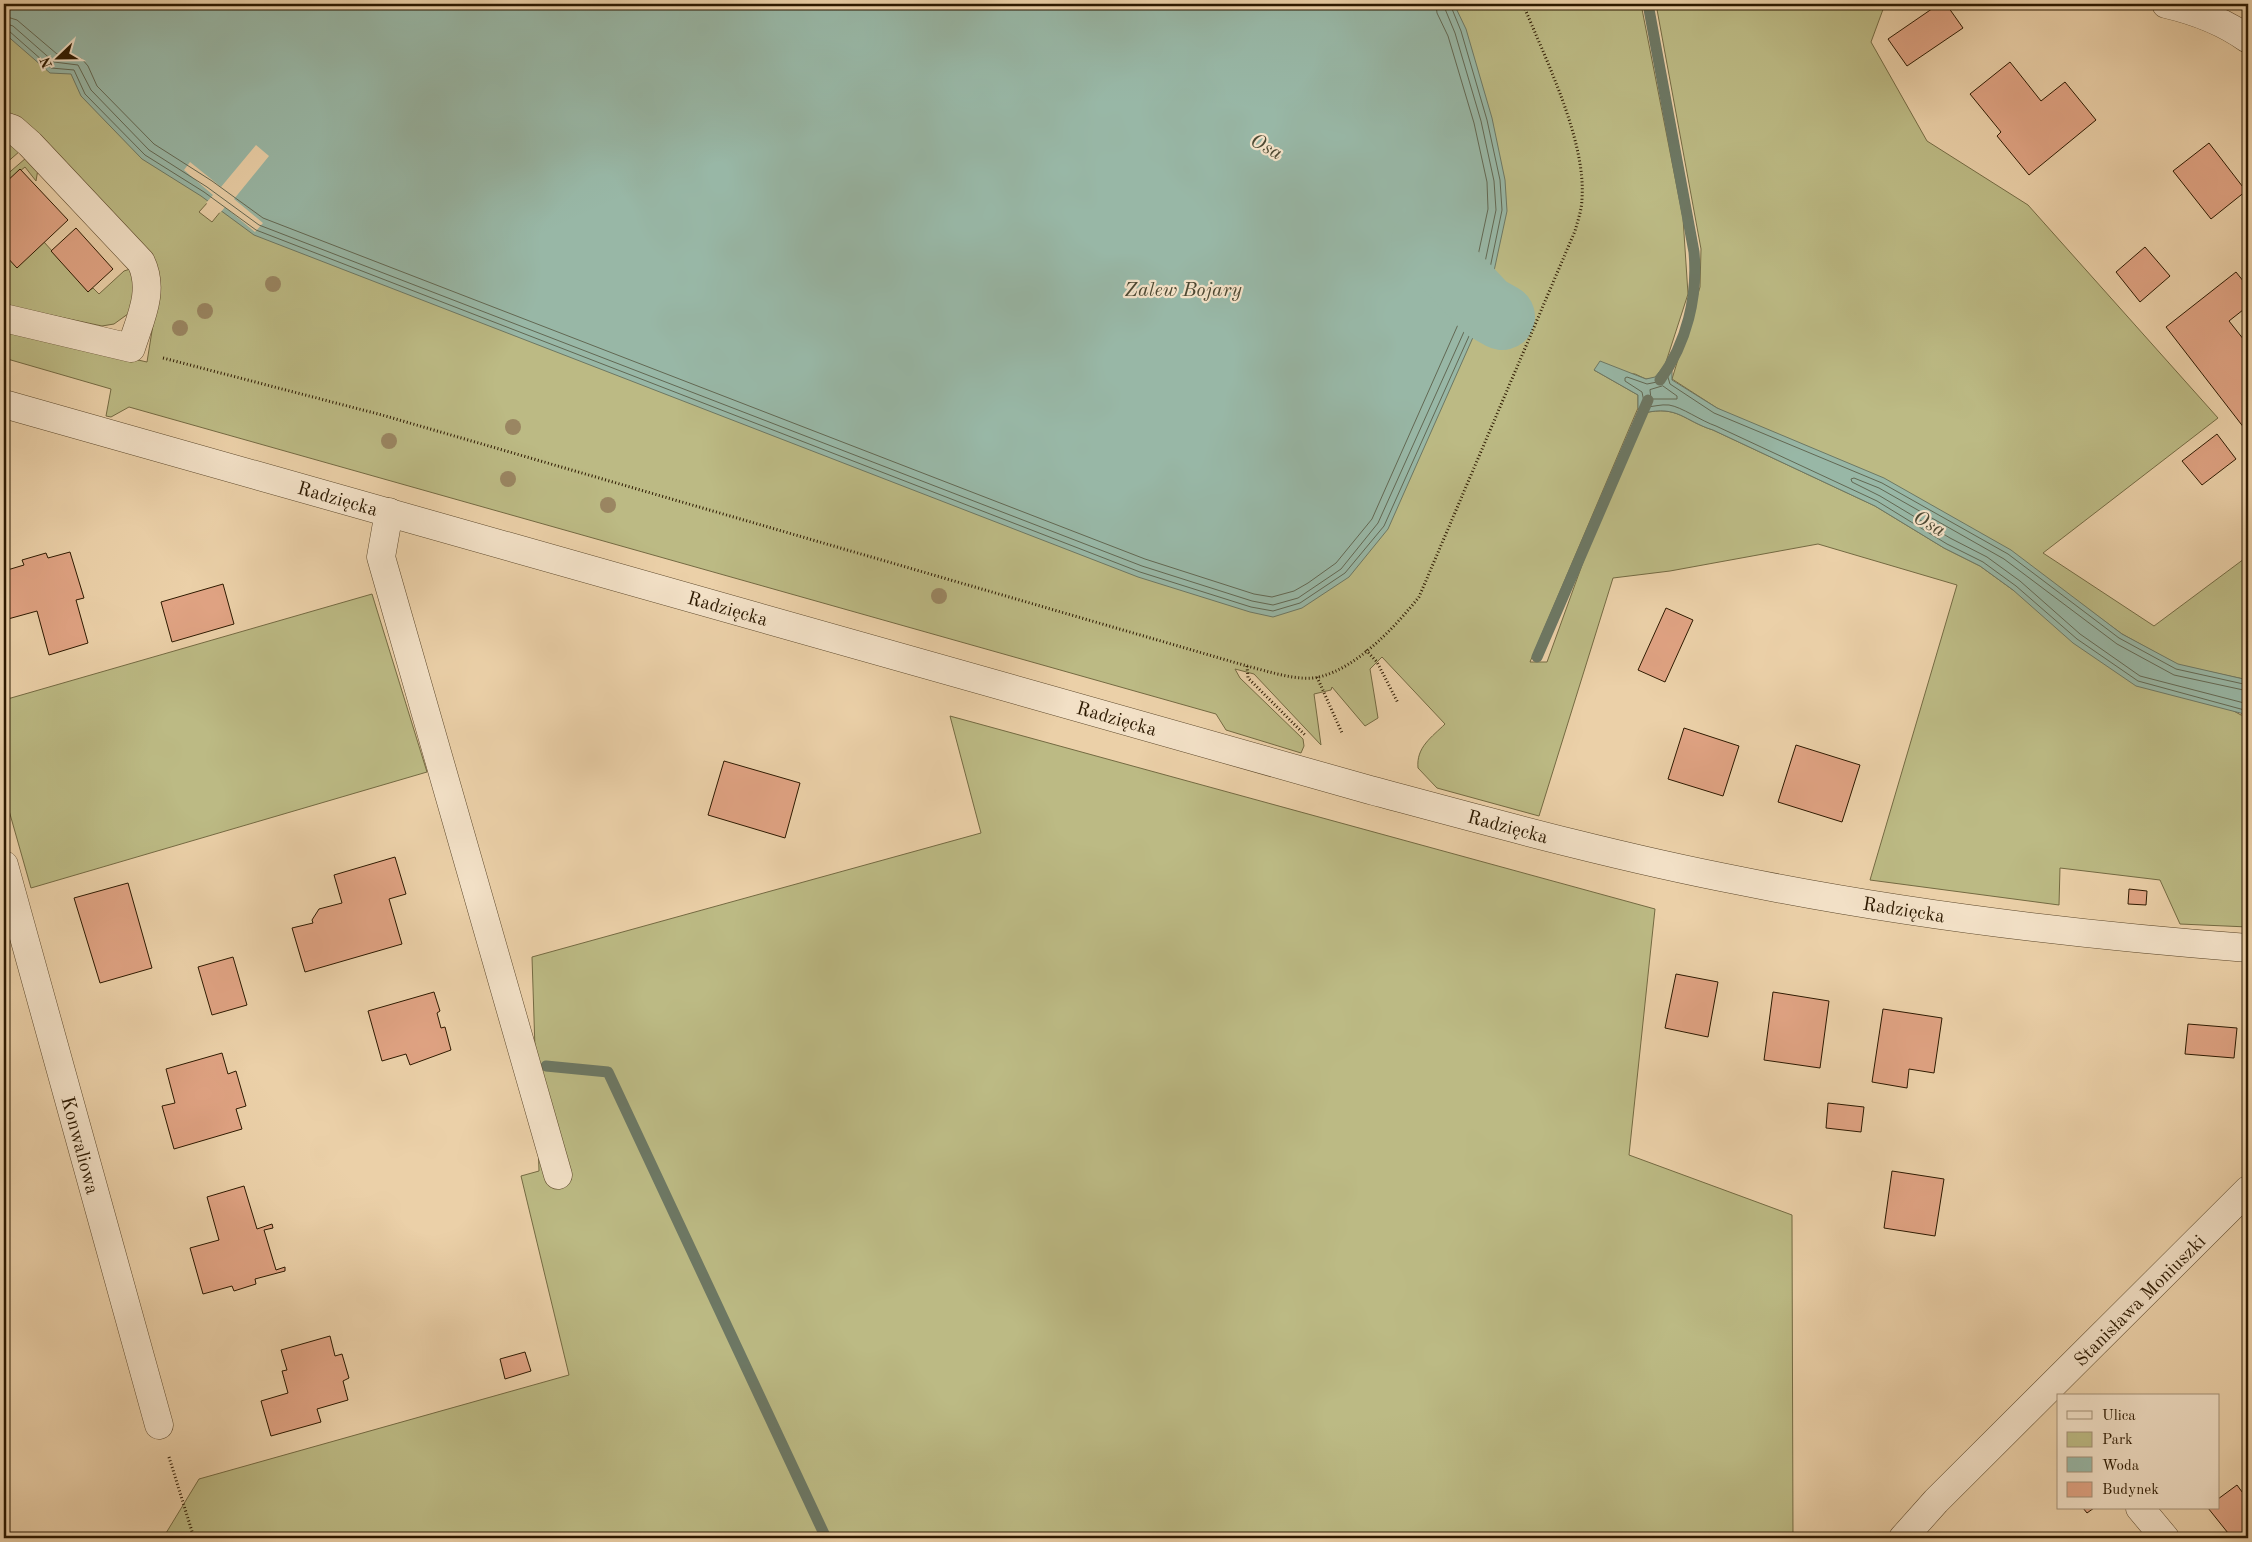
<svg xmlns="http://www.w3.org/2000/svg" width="2252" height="1542" viewBox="0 0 2252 1542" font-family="'Old Standard TT',serif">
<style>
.green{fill:#bcba84;stroke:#746a42;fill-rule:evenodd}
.water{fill:#98b7a6;stroke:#6d7864}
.pier{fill:#ebd0a8}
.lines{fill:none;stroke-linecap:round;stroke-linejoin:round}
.shore{stroke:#626853;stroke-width:1}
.stream{stroke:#6d7864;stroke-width:11}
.river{stroke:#98b7a6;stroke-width:66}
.building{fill:#e0a383;stroke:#2d1900}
.minor-casing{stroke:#5c472a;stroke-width:29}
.path{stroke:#2d1900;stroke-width:3;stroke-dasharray:1 2.5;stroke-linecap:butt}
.minor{stroke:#f2e0c6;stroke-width:28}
.tree{fill:#9a8662}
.labels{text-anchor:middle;stroke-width:4.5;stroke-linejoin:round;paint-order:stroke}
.street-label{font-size:19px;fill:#2d1900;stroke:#f2e0c6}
.water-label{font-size:20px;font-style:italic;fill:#4d4832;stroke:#f2e0c6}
</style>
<rect width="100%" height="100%" fill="#ebd0a8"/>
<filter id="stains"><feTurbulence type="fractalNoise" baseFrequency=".004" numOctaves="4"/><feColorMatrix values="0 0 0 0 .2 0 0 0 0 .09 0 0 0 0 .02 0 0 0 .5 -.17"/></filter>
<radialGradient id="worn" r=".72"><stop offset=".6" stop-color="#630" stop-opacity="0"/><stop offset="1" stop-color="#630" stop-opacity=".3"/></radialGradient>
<!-- green -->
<g class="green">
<path d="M 4,4 L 1641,4 L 1683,218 L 1688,294 L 1665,365 L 1655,378 L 1646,379 L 1635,374 L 1594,370 L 1638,395 L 1638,408 L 1530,662 L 1547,662 L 1586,554 L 1644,413 C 1678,405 1684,421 1713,430 L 1875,506 L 1944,548 L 1980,566 L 2013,590 L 2241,715 L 2248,715 L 2248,927 L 2180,924 L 2160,880 L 2060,868 L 2059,905 L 1870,880 L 1957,585 L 1818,544 L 1670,571 L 1613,578 L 1539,816 L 1437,788 L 1418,768 C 1416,747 1432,737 1445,724 L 1382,657 L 1370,669 L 1378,718 L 1365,726 L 1332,687 L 1331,690 L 1314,694 L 1321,745 L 1254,674 L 1235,669 L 1240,678 L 1303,739 L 1304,746 L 1301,753 L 1226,730 L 1216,714 L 129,407 L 111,417 L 106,416 L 111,389 L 4,358 L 4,330 L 147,362 L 160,281 L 158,271 L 27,125 L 4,113 ZM 208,202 L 221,211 L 212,222 L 199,212 Z"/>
<path d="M 1656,4 L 1885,4 L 1871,42 L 1927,141 L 2028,205 L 2218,418 L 2043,553 L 2154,626 L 2248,556 L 2248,680 L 2178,665 L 2122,634 L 2081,604 L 1717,408 L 1672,379 L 1700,287 L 1701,249 Z"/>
<path d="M 4,140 L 12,143 L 20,151 L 4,165 Z"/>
<path d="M 26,158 L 38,169 L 36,181 L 25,167 L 4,184 L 4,177 Z"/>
<path d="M 44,242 L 88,291 L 93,288 L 99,294 L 124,271 L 130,269 L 136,284 L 132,311 L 114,324 L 102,326 L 4,305 L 4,254 L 17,267 Z"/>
<path d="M 372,594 L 427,772 L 31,888 L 4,793 L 4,700 Z"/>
<path d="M 950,716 L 1655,909 L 1629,1155 L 1792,1215 L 1793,1538 L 163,1538 L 199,1479 L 569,1375 L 521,1176 L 539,1171 L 532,957 L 981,833 Z"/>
</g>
<!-- water -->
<g class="water">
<path d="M 4,4 L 1454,4 L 1466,29 L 1492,118 L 1505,180 L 1507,211 L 1486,308 L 1388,529 L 1349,577 L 1302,608 L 1273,617 L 1250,612 L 1138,577 L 254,235 L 201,196 L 142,159 L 81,96 L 71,74 L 50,73 L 4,33 Z"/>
<path d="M 1600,361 L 1646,379 L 1655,377 L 1665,365 L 1672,370 L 1672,380 L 1717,408 L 1884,478 L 2011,550 L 2122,634 L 2178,664 L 2248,680 L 2248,715 L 2136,686 L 2073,643 L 2013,590 L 1980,566 L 1944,548 L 1875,506 L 1713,430 C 1684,421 1678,405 1644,413 L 1638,408 L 1638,395 L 1594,370 Z"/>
</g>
<!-- pier -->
<path class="pier" d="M 256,145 L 269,156 L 234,199 L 263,223 L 255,232 L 225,207 L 220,213 L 206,203 L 213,195 L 184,170 L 190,162 L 221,187 Z"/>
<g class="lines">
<!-- shore -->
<g class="shore">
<path d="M 4,16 L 17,20 L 57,54 L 73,55 L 82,59 L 88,66 L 97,86 L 154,144 L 212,181 L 263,218 L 1145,559 L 1254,594 L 1272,597 L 1294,591 L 1308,583 L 1336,563 L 1372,519 L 1468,302 L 1488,209 L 1487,182 L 1474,123 L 1448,36 L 1437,13 L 1436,4"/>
<path d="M 4,23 L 13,26 L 54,62 L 78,65 L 91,90 L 149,150 L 207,187 L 259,225 L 1142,566 L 1252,601 L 1273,605 L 1298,598 L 1341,569 L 1378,523 L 1476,305 L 1496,210 L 1494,181 L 1481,121 L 1455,33 L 1443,4"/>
<path d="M 4,29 L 9,31 L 51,68 L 74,70 L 85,94 L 145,155 L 204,192 L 256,230 L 1140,572 L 1251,607 L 1273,611 L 1300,603 L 1345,573 L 1384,526 L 1482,307 L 1502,210 L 1500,180 L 1487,120 L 1461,31 L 1450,4"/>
<path d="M 1663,386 L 1677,396 L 1677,399 L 1651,399 L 1650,390 Z"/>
<path d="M 2248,685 L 2176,669 L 2119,638 L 2008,554 L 1882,483 L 1714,413 L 1670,384 L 1667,374 L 1657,382 L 1647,384 L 1627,377 L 1625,378 L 1625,381 L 1642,392 L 1645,407 C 1653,407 1661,404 1669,405 C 1682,407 1701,421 1716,426 L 1877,501 L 1947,544 L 1983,562 L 2016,586 L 2077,639 L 2138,681 L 2248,711"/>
<path d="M 2248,691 L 2174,675 L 2117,644 L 2004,559 L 1879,488 L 1854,478 L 1851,479 L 1852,482 L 1880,496 L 1950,538 L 1987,557 L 2020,581 L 2080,634 L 2140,676 L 2248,704"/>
</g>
<!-- stream -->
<g class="stream">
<path d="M 1648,4 L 1694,252 C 1698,296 1687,343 1660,380"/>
<path d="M 1537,657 L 1648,400"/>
<path d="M 546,1066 L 608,1072 L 826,1538"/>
</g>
<!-- river -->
<path class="river" d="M 1424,242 L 1486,308 L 1502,317"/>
</g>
<!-- building -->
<g class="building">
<path d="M 1939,4 L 1946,4 L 1963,28 L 1907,66 L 1888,39 Z"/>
<path d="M 2010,62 L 2041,101 L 2065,82 L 2096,120 L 2029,175 L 1997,136 L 2001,132 L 1970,94 Z"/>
<path d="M 2209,143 L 2246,191 L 2211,219 L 2173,171 Z"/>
<path d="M 20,169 L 68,220 L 17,268 L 4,254 L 4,184 Z"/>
<path d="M 76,228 L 113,269 L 88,292 L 51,251 Z"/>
<path d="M 2145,247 L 2170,276 L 2140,302 L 2116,272 Z"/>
<path d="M 2236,272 L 2248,287 L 2248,306 L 2229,321 L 2248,345 L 2248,433 L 2166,327 Z"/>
<path d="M 2217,434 L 2236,459 L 2202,485 L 2182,461 Z"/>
<path d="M 70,552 L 84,598 L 76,600 L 88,643 L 49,655 L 37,611 L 8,619 L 4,604 L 4,571 L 24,565 L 22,560 L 46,553 L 48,558 Z"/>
<path d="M 223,584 L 234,624 L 172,642 L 161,602 Z"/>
<path d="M 1666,608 L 1693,620 L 1665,682 L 1638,670 Z"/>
<path d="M 1684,728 L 1739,746 L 1723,796 L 1668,779 Z"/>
<path d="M 1796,745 L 1860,765 L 1842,822 L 1778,802 Z"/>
<path d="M 724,761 L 800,783 L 785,838 L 708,815 Z"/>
<path d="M 395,857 L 406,894 L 389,899 L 402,944 L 305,972 L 292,928 L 313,923 L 312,920 L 319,909 L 342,903 L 334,875 Z"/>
<path d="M 128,883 L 152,968 L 100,983 L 74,898 Z"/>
<path d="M 2129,889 L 2147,891 L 2146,905 L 2128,904 Z"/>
<path d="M 233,957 L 247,1005 L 212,1015 L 198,967 Z"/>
<path d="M 1676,974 L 1718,982 L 1708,1037 L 1665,1028 Z"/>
<path d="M 434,992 L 440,1011 L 437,1013 L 441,1028 L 445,1027 L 451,1050 L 410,1065 L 406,1054 L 382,1061 L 368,1011 Z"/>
<path d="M 1773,992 L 1829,1001 L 1820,1068 L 1764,1060 Z"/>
<path d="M 1883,1009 L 1942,1018 L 1934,1073 L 1909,1069 L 1907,1088 L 1872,1082 Z"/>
<path d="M 2188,1024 L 2237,1028 L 2234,1058 L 2185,1054 Z"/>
<path d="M 222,1053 L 228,1074 L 236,1071 L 246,1106 L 236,1109 L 242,1129 L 174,1149 L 162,1106 L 175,1103 L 166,1069 Z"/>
<path d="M 1828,1103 L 1864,1107 L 1861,1132 L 1826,1128 Z"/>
<path d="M 1892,1171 L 1944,1179 L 1935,1236 L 1884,1228 Z"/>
<path d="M 244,1186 L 257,1229 L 272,1224 L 273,1228 L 264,1230 L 276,1270 L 285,1267 L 285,1271 L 255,1279 L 256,1284 L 234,1291 L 232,1286 L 203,1294 L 190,1248 L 219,1240 L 207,1197 Z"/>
<path d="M 330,1336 L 335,1356 L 342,1354 L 349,1378 L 343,1381 L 348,1400 L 317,1409 L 321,1422 L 271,1436 L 261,1401 L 288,1393 L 282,1371 L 287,1370 L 281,1350 Z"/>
<path d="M 525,1352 L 531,1371 L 505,1379 L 500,1359 Z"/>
<path d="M 2237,1485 L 2248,1500 L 2248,1538 L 2232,1538 L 2208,1508 L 2218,1508 L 2218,1499 Z"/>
<path d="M 2083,1508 L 2094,1508 L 2087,1513 Z"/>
</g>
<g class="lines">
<defs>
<g id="minor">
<path d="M 2166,4 C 2196,11 2223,21 2248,39"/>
<path d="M 4,126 L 13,129 L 30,144 L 141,262 C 155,291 140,319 131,348 L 4,318"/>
<path d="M 4,404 L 1370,790 C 1493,823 1616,857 1741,881 C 1909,915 2078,935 2248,948"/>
<path d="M 389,512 L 381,557 L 558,1175"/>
<path d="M 4,865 L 159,1425"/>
<path d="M 2140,1508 L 2165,1538"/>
<path d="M 1903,1538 L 1936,1501 L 2248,1190"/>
</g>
</defs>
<!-- minor casing -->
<use href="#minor" class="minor-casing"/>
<!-- path -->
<g class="path">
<path d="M 163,358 L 382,415 L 1247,666 C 1267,671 1299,682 1319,677 C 1357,668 1395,627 1419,597 L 1575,231 C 1578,220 1582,209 1582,198 C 1586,140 1545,58 1523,4"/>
<path d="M 1366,650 L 1377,662 L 1398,703"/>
<path d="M 1247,666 L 1248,678 L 1306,736"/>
<path d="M 1317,677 L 1342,733"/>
<path d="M 169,1457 L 194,1538"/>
</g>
<!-- minor -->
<use href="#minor" class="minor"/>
</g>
<!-- trees -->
<g class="tree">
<circle cx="273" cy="284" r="8"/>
<circle cx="205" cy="311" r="8"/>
<circle cx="180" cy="328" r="8"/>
<circle cx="513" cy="427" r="8"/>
<circle cx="389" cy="441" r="8"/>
<circle cx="508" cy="479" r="8"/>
<circle cx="608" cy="505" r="8"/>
<circle cx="939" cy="596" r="8"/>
</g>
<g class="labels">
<!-- street labels -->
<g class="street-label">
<text transform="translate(338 498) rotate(16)" y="7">Radzięcka</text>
<text transform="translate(728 608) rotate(16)" y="7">Radzięcka</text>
<text transform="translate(1117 718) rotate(16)" y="7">Radzięcka</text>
<text transform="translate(1508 826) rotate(15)" y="7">Radzięcka</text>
<text transform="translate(1904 909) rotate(9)" y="7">Radzięcka</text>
<text transform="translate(81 1145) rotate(75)" y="7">Konwaliowa</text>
<text transform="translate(2139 1300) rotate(-45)" y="7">Stanisława Moniuszki</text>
</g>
<!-- water labels -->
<g class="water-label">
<text transform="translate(1267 146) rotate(29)" y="7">Osa</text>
<text x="1183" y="296">Zalew Bojary</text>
<text transform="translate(1930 523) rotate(29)" y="7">Osa</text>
</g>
</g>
<!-- margin -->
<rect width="2252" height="1542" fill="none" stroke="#ebd0a8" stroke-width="20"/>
<rect x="5" y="5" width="2242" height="1532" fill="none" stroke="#2d1900" stroke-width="2.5"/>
<rect x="10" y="10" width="2232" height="1522" fill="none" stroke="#2d1900"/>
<!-- legend -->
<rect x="2057" y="1394" width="162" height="115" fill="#f2e0c6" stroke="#a39077"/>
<rect x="2067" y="1411" width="25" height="8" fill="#f2e0c6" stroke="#a39077"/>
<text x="2102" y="1420" font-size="15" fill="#2d1900">Ulica</text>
<rect x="2067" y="1432" width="25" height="15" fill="#bcba84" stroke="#a39077"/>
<text x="2102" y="1444" font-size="15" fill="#2d1900">Park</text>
<rect x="2067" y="1457" width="25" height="15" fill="#98b7a6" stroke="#a39077"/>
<text x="2102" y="1470" font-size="15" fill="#2d1900">Woda</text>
<rect x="2067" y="1482" width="25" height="15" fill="#e0a383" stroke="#a39077"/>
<text x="2102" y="1494" font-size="15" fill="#2d1900">Budynek</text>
<!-- north arrow -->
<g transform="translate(58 58) rotate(248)" stroke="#f2e0c6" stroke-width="4" paint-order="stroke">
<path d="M0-4L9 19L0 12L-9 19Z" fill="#2d1900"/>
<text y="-8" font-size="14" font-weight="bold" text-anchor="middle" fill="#2d1900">N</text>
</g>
<rect width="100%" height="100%" filter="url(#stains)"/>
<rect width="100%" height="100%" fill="url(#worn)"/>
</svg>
